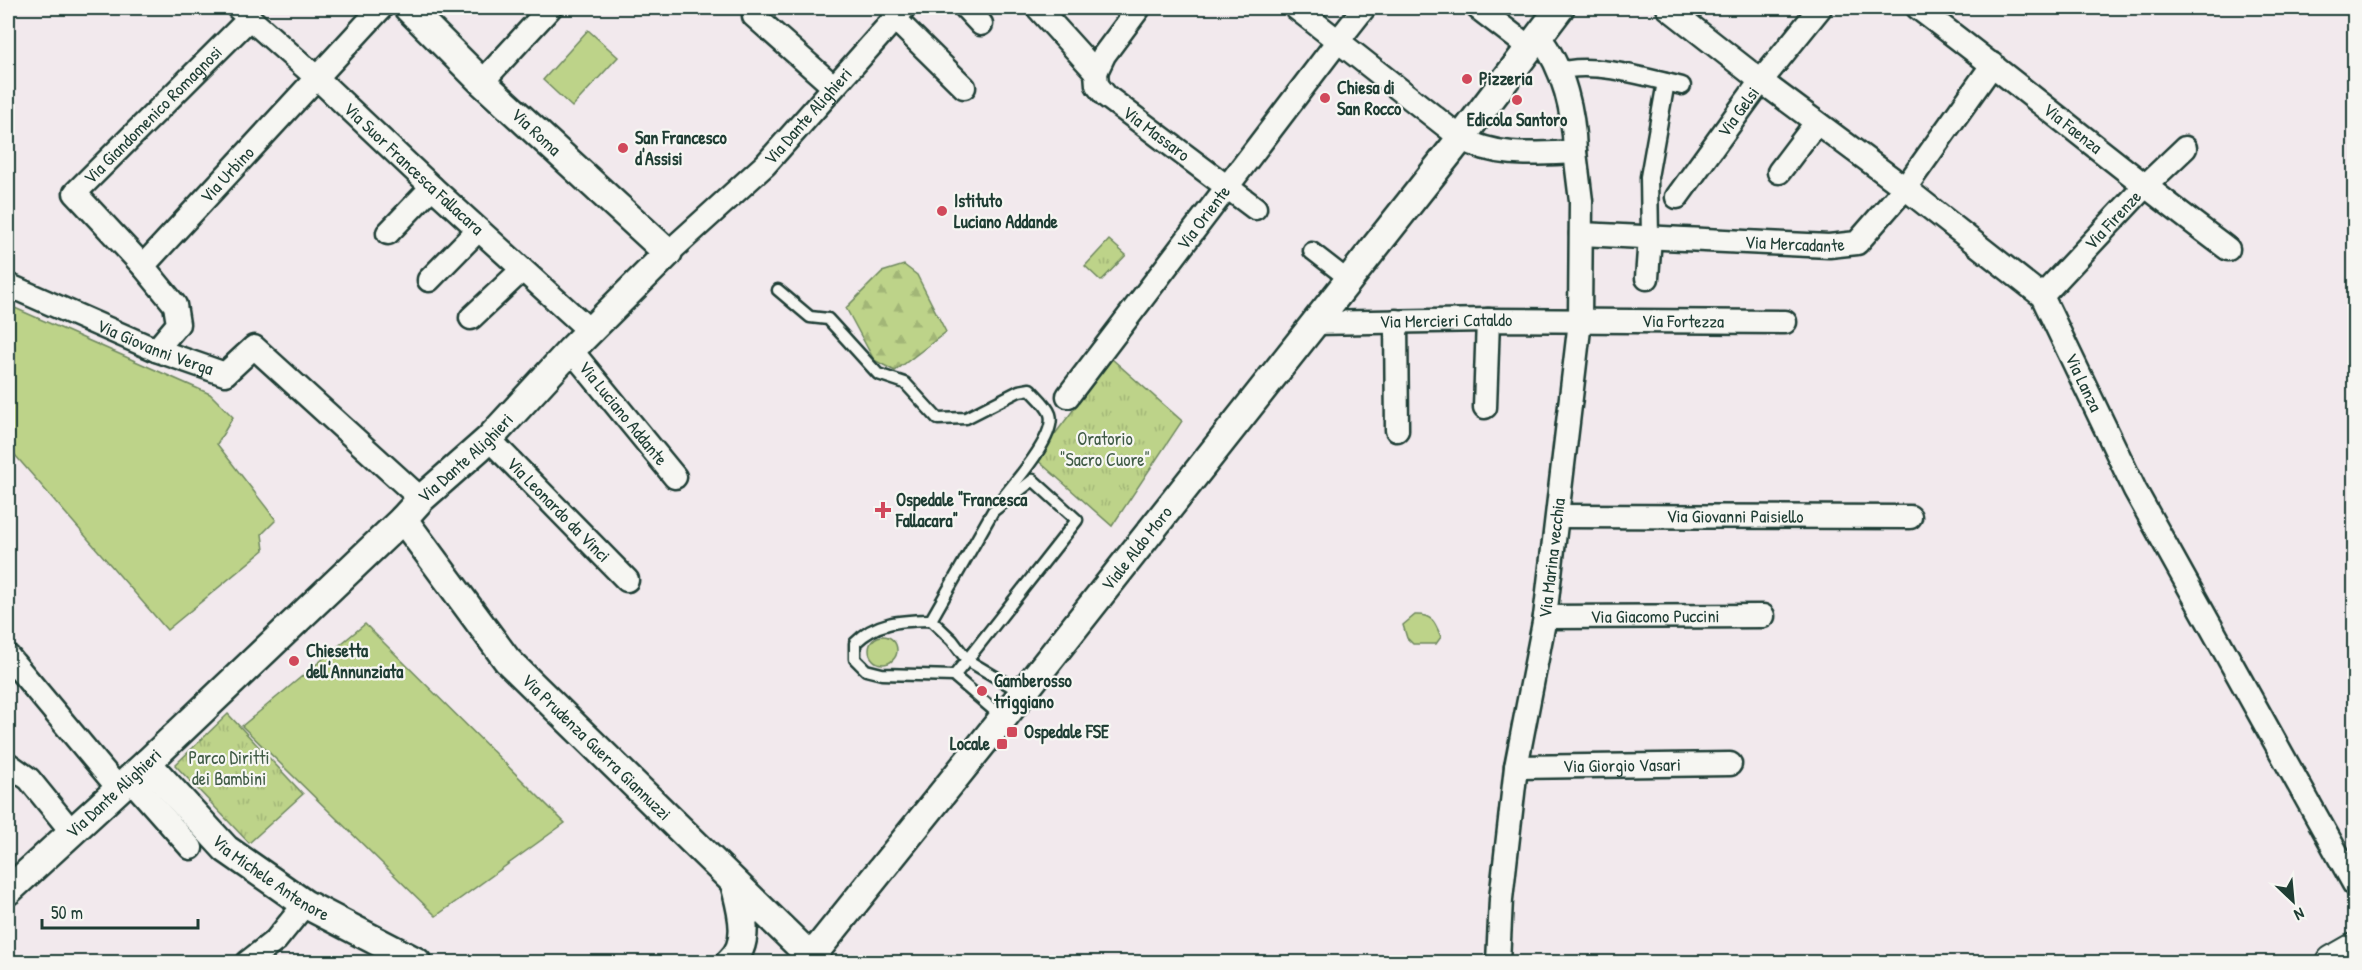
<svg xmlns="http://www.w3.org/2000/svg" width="2362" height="970" viewBox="0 0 2362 970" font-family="'Patrick Hand',sans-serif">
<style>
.grass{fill:#bdd389;stroke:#6e885e;stroke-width:1.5}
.forest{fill:url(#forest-firs);stroke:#6e885e;stroke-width:1.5}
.park{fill:url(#park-tufts);stroke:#6e885e;stroke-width:1.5}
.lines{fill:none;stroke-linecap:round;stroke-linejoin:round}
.service-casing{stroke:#1f3d34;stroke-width:15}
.pedestrian-casing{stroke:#1f3d34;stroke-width:21}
.minor-casing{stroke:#1f3d34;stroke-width:27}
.tertiary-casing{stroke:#1f3d34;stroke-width:32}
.secondary-casing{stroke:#1f3d34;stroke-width:36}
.service{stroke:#f6f6f2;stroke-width:10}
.pedestrian{stroke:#f6f6f2;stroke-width:16}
.minor{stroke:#f6f6f2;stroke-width:22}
.tertiary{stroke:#f6f6f2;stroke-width:27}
.secondary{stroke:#f6f6f2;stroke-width:32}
.poi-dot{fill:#d1495b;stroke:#f6f6f2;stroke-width:2}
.labels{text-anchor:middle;stroke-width:4.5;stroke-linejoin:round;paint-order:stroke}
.poi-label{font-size:18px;font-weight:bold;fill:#1f3d34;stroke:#f6f6f2;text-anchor:start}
.street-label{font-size:18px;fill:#1f3d34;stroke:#f6f6f2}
.park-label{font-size:18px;fill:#3f5b45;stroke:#f6f6f2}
</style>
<defs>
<pattern id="forest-firs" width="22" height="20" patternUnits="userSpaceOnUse" patternTransform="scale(1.5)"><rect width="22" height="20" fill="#bdd389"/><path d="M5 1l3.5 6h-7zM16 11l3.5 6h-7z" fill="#a2b677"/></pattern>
<pattern id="park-tufts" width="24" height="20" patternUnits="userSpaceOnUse" patternTransform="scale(1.5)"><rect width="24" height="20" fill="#bdd389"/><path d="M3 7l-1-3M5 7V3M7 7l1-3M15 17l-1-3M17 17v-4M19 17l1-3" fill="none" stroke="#a2b677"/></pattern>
</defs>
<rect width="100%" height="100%" fill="#f2e9ed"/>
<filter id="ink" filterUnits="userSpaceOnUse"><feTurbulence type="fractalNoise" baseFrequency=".0167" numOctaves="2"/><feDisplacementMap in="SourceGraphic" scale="12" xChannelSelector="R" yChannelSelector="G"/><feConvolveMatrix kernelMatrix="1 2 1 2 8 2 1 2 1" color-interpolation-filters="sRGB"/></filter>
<g filter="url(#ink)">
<!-- grass -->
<g class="grass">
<path d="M 588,30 L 618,57 L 572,107 L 543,80 Z"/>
<path d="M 8,305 L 210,394 L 233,417 L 217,444 L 276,520 L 262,534 L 264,550 L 167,630 L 8,447 Z"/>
<path d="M 1415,615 C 1432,614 1435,622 1441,637 L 1436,644 L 1413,644 L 1407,638 L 1403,625 Z"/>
<path d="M 365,624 L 565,823 L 436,916 L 242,726 Z"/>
<circle cx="883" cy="650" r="14"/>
</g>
<!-- forest -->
<path class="forest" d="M 904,265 L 917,275 L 946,332 L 895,371 L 874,360 L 846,308 L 882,272 Z"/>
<!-- park -->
<g class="park">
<path d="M 1109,240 L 1126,255 L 1101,281 L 1085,266 Z"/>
<path d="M 1112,359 L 1182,421 L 1112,526 L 1036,459 Z"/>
<path d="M 228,714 L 303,794 L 249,843 L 175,765 Z"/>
</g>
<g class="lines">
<defs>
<g id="service">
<path d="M 778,290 L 810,317 L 828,319 L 878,374 L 905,383 L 938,419 L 966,418 L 1019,391 L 1030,389 C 1036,396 1047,405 1050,414 C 1057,436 1014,483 1000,501"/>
<path d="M 931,620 C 901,621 877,621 855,643 L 855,659 L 866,670 L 882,674 L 954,676 L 967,660 L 1077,520 L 1033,480 L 993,511 L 931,620 L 952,640 L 967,660 L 1021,692"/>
<path d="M 954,676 L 1003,718"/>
</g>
<g id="pedestrian">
<path d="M 1558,72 C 1588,60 1650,78 1682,86"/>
<path d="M 1650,237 L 1649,177 L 1666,82"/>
<path d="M 1312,251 L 1348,279"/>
</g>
<g id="minor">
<path id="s1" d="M 238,8 L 316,77 L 432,187 L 590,331"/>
<path d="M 966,8 L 981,24"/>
<path d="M 1038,8 L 1096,72"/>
<path d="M 1296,8 L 1338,41 L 1364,8"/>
<path d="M 1478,8 L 1530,48"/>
<path id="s2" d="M 1668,8 L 1761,81 L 1905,188 L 2042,296 L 2135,490 L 2354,884"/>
<path id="s3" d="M 1918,8 C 2023,87 2123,171 2228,249"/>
<path d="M 754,16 L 833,86"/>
<path d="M 894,18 L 964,87"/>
<path id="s4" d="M 1096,72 L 1097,85 L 1106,96 L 1255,208"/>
<path d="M 1096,72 L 1104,55 L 1139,8"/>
<path d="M 482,82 L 550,8"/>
<path d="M 1779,172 L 1816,123"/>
<path id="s5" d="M 1677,197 L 1761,81 L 1820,8"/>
<path d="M 388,233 L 432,187"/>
<path id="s6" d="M 1581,234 L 1829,246 L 1857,243 L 1905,188 L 1993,64"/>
<path id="s7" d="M 668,253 L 765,165 L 904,8"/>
<path id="s8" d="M 143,266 L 75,193 L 250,18"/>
<path d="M 1647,278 L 1650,237"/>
<path d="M 429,280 L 478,230"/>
<path id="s9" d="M 8,285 L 156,350 L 225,374 L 254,347 L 421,499"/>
<path id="s10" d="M 2042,296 L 2144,187 L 2185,148"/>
<path d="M 471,318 L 522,270"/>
<path d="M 1396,321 L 1397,430"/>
<path id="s11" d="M 1314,323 L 1488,320 L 1785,322"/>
<path id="s12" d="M 156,350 L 178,324 L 175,305 L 143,266 L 381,8"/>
<path id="s13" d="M 571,350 L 675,477"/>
<path id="s14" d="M 1068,396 L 1338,41 L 1461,138 C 1496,158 1535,154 1575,152 C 1574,113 1564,68 1539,37"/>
<path d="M 1485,407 L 1488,320"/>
<path id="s15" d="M 489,439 L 627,580"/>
<path id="s16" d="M 1559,516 L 1910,517"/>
<path id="s17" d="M 1545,617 L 1763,616"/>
<path d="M 8,656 L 119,789"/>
<path d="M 8,764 L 29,779 L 72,832"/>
<path id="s18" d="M 1516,767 L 1730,764"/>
<path d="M 130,779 L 191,848"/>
<path d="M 248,962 L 276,940 L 305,904"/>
<path id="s19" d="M 1498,962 L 1501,899 L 1516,767 L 1545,617 L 1580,321 L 1581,201 L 1575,152"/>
</g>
<g id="tertiary">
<path id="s20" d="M 403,519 L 507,660 L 811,957"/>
<path id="s21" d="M 147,763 L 226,849 L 305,904 L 417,962"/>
<path id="s22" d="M 8,891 L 147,763 L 403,519 L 421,499 L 489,439 L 571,350 L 668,253 L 482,82 L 408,8"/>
<path d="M 730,962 C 752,943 741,909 735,885"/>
<path id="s23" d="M 809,962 L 811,957 L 1003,718 L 1461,138 L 1560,8"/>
</g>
<path id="secondary" d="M 2333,962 L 2354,950"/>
</defs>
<!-- service casing -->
<use href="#service" class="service-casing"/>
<!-- pedestrian casing -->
<use href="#pedestrian" class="pedestrian-casing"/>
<!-- minor casing -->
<use href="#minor" class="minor-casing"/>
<!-- tertiary casing -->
<use href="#tertiary" class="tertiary-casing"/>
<!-- secondary casing -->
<use href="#secondary" class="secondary-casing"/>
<!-- service -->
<use href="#service" class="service"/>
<!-- pedestrian -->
<use href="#pedestrian" class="pedestrian"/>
<!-- minor -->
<use href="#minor" class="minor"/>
<!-- tertiary -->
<use href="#tertiary" class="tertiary"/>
<!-- secondary -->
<use href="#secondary" class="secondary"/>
</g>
</g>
<!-- markers -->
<g class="poi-dot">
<circle cx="1467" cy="79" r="6"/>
<circle cx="1325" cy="98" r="6"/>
<circle cx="1517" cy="100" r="6"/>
<circle cx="623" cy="148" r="6"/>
<circle cx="942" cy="211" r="6"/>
<path d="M880 501h6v6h6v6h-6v6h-6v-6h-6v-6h6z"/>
<circle cx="294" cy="661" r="6"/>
<circle cx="982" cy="691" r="6"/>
<rect x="1006" y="726" width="12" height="12" rx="3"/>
<rect x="996" y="738" width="12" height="12" rx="3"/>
</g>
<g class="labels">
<!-- poi labels -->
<g class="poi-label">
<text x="1479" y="85">Pizzeria</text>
<text x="1337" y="94">Chiesa di<tspan x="1337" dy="21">San Rocco</tspan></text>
<text x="1517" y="126" text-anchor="middle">Edicola Santoro</text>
<text x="635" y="144">San Francesco<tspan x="635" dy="21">d'Assisi</tspan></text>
<text x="954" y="207">Istituto<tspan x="954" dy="21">Luciano Addande</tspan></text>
<text x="896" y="506">Ospedale "Francesca<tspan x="896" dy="21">Fallacara"</tspan></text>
<text x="306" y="657">Chiesetta<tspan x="306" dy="21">dell'Annunziata</tspan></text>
<text x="994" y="687">Gamberosso<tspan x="994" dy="21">triggiano</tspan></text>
<text x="1024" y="738">Ospedale FSE</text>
<text x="990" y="750" text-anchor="end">Locale</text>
</g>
<!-- street labels -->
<g class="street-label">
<text dy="6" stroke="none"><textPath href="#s5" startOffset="105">Via Gelsi</textPath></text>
<text dy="6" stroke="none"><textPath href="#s8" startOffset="210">Via Giandomenico Romagnosi</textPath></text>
<text dy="6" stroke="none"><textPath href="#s7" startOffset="196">Via Dante Alighieri</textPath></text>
<text dy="6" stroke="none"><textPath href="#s3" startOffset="196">Via Faenza</textPath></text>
<text transform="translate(536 132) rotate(43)" y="6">Via Roma</text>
<text dy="6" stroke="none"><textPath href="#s4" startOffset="90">Via Massaro</textPath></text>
<text dy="6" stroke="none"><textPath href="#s1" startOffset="238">Via Suor Francesca Fallacara</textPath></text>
<text dy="6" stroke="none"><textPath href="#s12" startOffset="228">Via Urbino</textPath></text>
<text dy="6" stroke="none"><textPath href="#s14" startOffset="224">Via Oriente</textPath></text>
<text dy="6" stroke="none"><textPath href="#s10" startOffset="104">Via Firenze</textPath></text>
<text dy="6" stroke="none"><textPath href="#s6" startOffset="214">Via Mercadante</textPath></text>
<text dy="6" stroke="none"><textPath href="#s11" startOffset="132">Via Mercieri Cataldo</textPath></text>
<text dy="6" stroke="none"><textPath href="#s11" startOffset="369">Via Fortezza</textPath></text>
<text dy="6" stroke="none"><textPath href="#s9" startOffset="160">Via Giovanni Verga</textPath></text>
<text dy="6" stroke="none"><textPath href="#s2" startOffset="568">Via Lanza</textPath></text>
<text dy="6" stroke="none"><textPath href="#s13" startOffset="82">Via Luciano Addante</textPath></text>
<text dy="6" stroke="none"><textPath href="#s22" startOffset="630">Via Dante Alighieri</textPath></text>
<text dy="6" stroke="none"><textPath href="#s15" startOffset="99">Via Leonardo da Vinci</textPath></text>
<text dy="6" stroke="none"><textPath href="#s16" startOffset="176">Via Giovanni Paisiello</textPath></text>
<text dy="6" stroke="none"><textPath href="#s23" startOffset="528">Viale Aldo Moro</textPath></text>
<text dy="6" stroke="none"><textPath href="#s19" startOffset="408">Via Marina vecchia</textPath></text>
<text dy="6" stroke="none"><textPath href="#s17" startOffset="110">Via Giacomo Puccini</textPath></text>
<text dy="6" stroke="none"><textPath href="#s20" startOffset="300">Via Prudenza Guerra Giannuzzi</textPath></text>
<text dy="6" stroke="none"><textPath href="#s18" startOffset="106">Via Giorgio Vasari</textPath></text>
<text dy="6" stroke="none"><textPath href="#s22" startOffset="144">Via Dante Alighieri</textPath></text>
<text dy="6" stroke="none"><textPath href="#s21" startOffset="170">Via Michele Antenore</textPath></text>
</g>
<!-- park labels -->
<g class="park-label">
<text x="1105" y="445">Oratorio<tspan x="1105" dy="21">"Sacro Cuore"</tspan></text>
<text x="229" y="764">Parco Diritti<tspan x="229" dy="21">dei Bambini</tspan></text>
</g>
</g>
<!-- margin -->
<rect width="2362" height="970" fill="none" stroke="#f6f6f2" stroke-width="30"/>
<rect x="15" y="15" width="2332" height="940" fill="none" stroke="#1f3d34" stroke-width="2" filter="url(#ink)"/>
<!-- north arrow -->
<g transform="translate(2293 901) rotate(154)" stroke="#f6f6f2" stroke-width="4.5" paint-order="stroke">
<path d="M0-4.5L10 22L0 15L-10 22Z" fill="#1f3d34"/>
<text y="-9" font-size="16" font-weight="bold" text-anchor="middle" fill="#1f3d34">N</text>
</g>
<!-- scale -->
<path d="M42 919v9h156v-9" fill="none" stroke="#1f3d34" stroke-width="3"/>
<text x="51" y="919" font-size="18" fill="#1f3d34" stroke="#f6f6f2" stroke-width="4.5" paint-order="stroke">50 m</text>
</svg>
